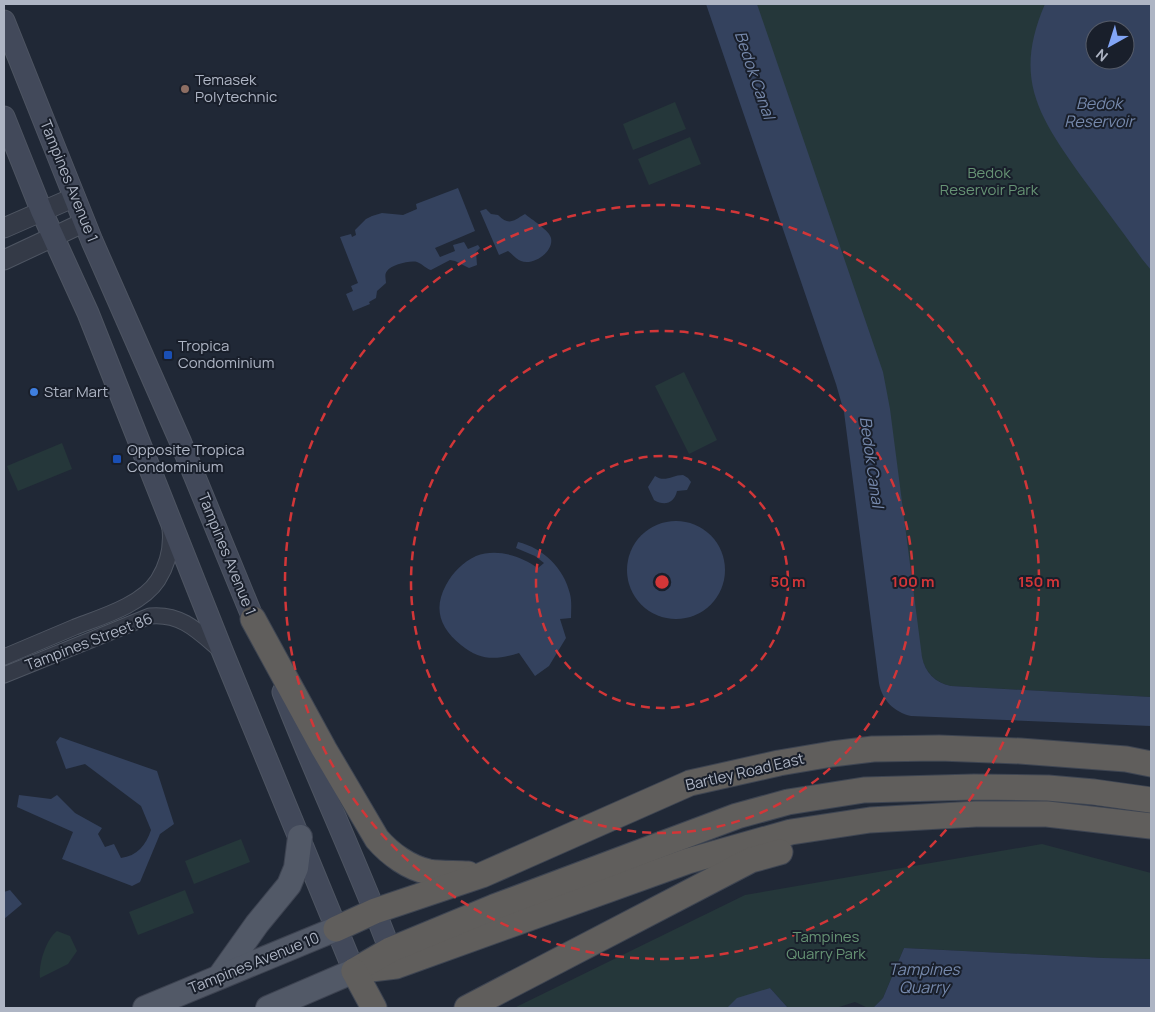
<svg xmlns="http://www.w3.org/2000/svg" width="1155" height="1012" viewBox="0 0 1155 1012" font-family="Manrope,sans-serif">
<style>
.green{fill:#25373a;fill-rule:evenodd}
.water{fill:#34425e;fill-rule:evenodd}
.lines{fill:none;stroke-linecap:round;stroke-linejoin:round}
.minor-casing{stroke:#4e5562;stroke-width:17}
.tertiary-casing{stroke:#4e5562;stroke-width:21}
.secondary-casing{stroke:#4e5562;stroke-width:23}
.primary-casing{stroke:#3d4351;stroke-width:26}
.trunk-casing{stroke:#3e4552;stroke-width:27}
.minor{stroke:#343a47;stroke-width:15}
.tertiary{stroke:#343a47;stroke-width:19}
.secondary{stroke:#42495a;stroke-width:21}
.primary{stroke:#525967;stroke-width:24}
.trunk{stroke:#605e5c;stroke-width:25}
.ring{fill:none;stroke:#d23638;stroke-width:2.5;stroke-dasharray:9 6}
.education-dot{fill:#8d6e63;stroke:#191f2b;stroke-width:2}
.transit-dot{fill:#1a4fb4;stroke:#191f2b;stroke-width:2}
.shop-dot{fill:#3f7fe0;stroke:#191f2b;stroke-width:2}
.labels{text-anchor:middle;stroke-width:4;stroke-linejoin:round;paint-order:stroke}
.poi-label{font-size:15px;fill:#aeb5c4;stroke:#191f2b;text-anchor:start}
.park-label{font-size:15px;fill:#669374;stroke:#191f2b}
.street-label{font-size:15px;fill:#aeb5c4;stroke:#191f2b}
.water-label{font-size:16px;font-style:italic;fill:#7689ac;stroke:#191f2b}
.centre{fill:#d23638;stroke:#191f2b;stroke-width:2.5}
.ring-label{font-size:15px;text-anchor:middle;font-weight:bold;fill:#d23638;stroke:#191f2b;stroke-width:4;stroke-linejoin:round;paint-order:stroke}
</style>
<rect width="100%" height="100%" fill="#202836"/>
<!-- green -->
<g class="green">
<path d="M 757,4 L 1151,4 L 1151,697 L 951,686 C 937,683 928,675 923,662 ZM 1095,30 L 1125,30 L 1125,60 L 1095,60 Z"/>
<path d="M 675,102 L 686,129 L 633,150 L 623,124 Z"/>
<path d="M 690,137 L 701,164 L 649,185 L 638,159 Z"/>
<path d="M 684,372 L 717,440 L 689,454 L 655,386 Z"/>
<path d="M 62,443 L 72,469 L 18,491 L 7,466 Z"/>
<path d="M 241,839 L 250,862 L 194,884 L 185,861 Z"/>
<path d="M 1042,844 L 1151,873 L 1151,959 L 1104,958 L 904,948 L 883,998 L 873,1008 L 868,1008 L 855,1002 L 836,1008 L 788,1008 L 770,988 L 727,1008 L 514,1008 L 745,895 Z"/>
<path d="M 185,890 L 194,913 L 138,935 L 129,912 Z"/>
<path d="M 57,931 L 70,936 L 77,951 L 68,964 L 40,978 C 38,965 46,939 57,931 Z"/>
</g>
<!-- water -->
<g class="water">
<path d="M 706,4 L 757,4 L 883,372 L 890,409 L 922,657 C 925,672 935,683 951,686 L 1151,697 L 1151,726 L 911,716 C 894,712 882,700 879,683 L 844,412 L 836,384 Z"/>
<path d="M 1045,4 L 1151,4 L 1151,270 L 1142,259 C 1122,231 1101,203 1081,176 C 1038,115 1013,78 1045,4 ZM 1095,30 L 1125,30 L 1125,60 L 1095,60 Z"/>
<path d="M 458,188 L 475,231 L 435,248 L 440,257 L 455,251 L 453,245 L 464,242 L 468,249 L 478,245 L 480,248 L 476,252 L 477,265 L 469,268 L 455,261 L 450,260 L 431,270 C 426,269 423,264 417,262 C 410,260 391,265 387,271 C 384,275 386,279 386,283 L 377,291 L 376,298 L 369,302 L 370,304 L 353,311 L 346,294 L 353,291 L 351,286 L 358,283 L 340,237 L 351,234 L 352,237 L 356,235 L 355,230 L 366,219 L 372,216 L 382,213 L 403,215 L 417,209 L 416,204 Z"/>
<path d="M 486,209 L 491,214 L 498,215 C 509,226 513,221 525,214 C 531,219 550,231 551,238 C 554,252 533,266 521,261 C 516,259 512,254 508,251 L 499,255 L 480,211 Z"/>
<path d="M 683,475 L 688,478 L 691,482 L 687,490 L 677,491 C 674,504 664,506 654,500 L 648,487 L 655,476 C 665,483 672,475 683,475 Z"/>
<circle cx="676" cy="570" r="49"/>
<path d="M 518,542 C 543,548 564,568 570,594 C 572,602 571,610 571,618 L 560,619 L 566,638 L 549,666 L 535,676 L 519,653 C 496,660 481,661 461,645 C 440,628 433,609 446,585 C 453,572 463,562 476,556 C 497,548 521,556 538,568 L 544,563 L 535,556 L 516,548 Z"/>
<path d="M 60,737 L 157,771 L 174,824 L 160,834 L 140,882 L 132,886 L 62,859 L 73,832 L 17,807 L 19,795 L 51,799 L 57,795 L 75,813 L 102,828 L 98,834 L 105,847 L 114,844 L 121,858 C 137,856 146,845 151,830 L 141,806 L 85,764 L 66,769 L 56,742 Z"/>
<path d="M 10,890 L 22,904 L 4,919 L 4,892 Z"/>
<path d="M 904,948 L 1104,958 L 1151,959 L 1151,1008 L 873,1008 L 883,998 Z"/>
<path d="M 770,988 L 788,1008 L 727,1008 L 737,998 Z"/>
</g>
<g class="lines">
<defs>
<g id="minor">
<path d="M 4,657 C 28,647 51,637 75,627 C 101,617 142,605 158,580 C 168,564 172,548 170,529"/>
<path d="M 4,675 L 150,616 C 181,613 198,631 220,650"/>
</g>
<g id="tertiary">
<path d="M 4,228 L 75,197"/>
<path d="M 4,260 L 85,222"/>
</g>
<g id="secondary">
<path d="M 4,21 L 92,241 L 181,443 L 259,633"/>
<path d="M 4,117 L 42,212 L 88,313 L 223,653 L 354,971"/>
<path d="M 283,692 C 317,779 357,863 390,950"/>
</g>
<g id="primary">
<path d="M 220,976 L 257,924 L 289,885 L 296,868 L 300,837"/>
<path d="M 145,1008 L 336,929"/>
<path d="M 268,1008 L 354,971"/>
</g>
<g id="trunk">
<path d="M 253,619 L 324,749 L 377,839 C 390,854 409,868 429,872 C 442,874 456,873 468,874"/>
<path d="M 336,929 L 375,911 L 482,875 L 690,783 L 779,763 L 832,754 L 873,749 L 939,748 L 1020,751 L 1126,759 L 1151,764"/>
<path d="M 371,969 L 396,966 L 688,861 L 791,832 L 870,820 L 976,814 L 1047,814 L 1151,826"/>
<path d="M 354,971 L 390,950 L 494,907 L 737,816 L 788,802 L 864,790 L 974,787 L 1048,788 L 1094,792 L 1151,800"/>
<path d="M 354,971 L 374,1008"/>
<path d="M 467,1008 L 751,860 L 780,852"/>
</g>
</defs>
<!-- minor casing -->
<use href="#minor" class="minor-casing"/>
<!-- tertiary casing -->
<use href="#tertiary" class="tertiary-casing"/>
<!-- secondary casing -->
<use href="#secondary" class="secondary-casing"/>
<!-- primary casing -->
<use href="#primary" class="primary-casing"/>
<!-- trunk casing -->
<use href="#trunk" class="trunk-casing"/>
<!-- minor -->
<use href="#minor" class="minor"/>
<!-- tertiary -->
<use href="#tertiary" class="tertiary"/>
<!-- secondary -->
<use href="#secondary" class="secondary"/>
<!-- primary -->
<use href="#primary" class="primary"/>
<!-- trunk -->
<use href="#trunk" class="trunk"/>
</g>
<!-- distance rings -->
<g class="ring">
<circle cx="662" cy="582" r="126"/>
<circle cx="662" cy="582" r="251"/>
<circle cx="662" cy="582" r="377"/>
</g>
<!-- markers -->
<circle class="education-dot" cx="185" cy="89" r="5"/>
<g class="transit-dot">
<rect x="163" y="350" width="10" height="10" rx="2.5"/>
<rect x="112" y="454" width="10" height="10" rx="2.5"/>
</g>
<circle class="shop-dot" cx="34" cy="392" r="5"/>
<g class="labels">
<!-- poi labels -->
<g class="poi-label">
<text x="195" y="85">Temasek<tspan x="195" dy="17">Polytechnic</tspan></text>
<text x="178" y="351">Tropica<tspan x="178" dy="17">Condominium</tspan></text>
<text x="44" y="397">Star Mart</text>
<text x="127" y="455">Opposite Tropica<tspan x="127" dy="17">Condominium</tspan></text>
</g>
<!-- park labels -->
<g class="park-label">
<text x="989" y="178">Bedok<tspan x="989" dy="17">Reservoir Park</tspan></text>
<text x="826" y="942">Tampines<tspan x="826" dy="17">Quarry Park</tspan></text>
</g>
<!-- street labels -->
<g class="street-label">
<text transform="translate(69 181) rotate(68)" y="5">Tampines Avenue 1</text>
<text transform="translate(227 554) rotate(68)" y="5">Tampines Avenue 1</text>
<text transform="translate(89 642) rotate(-21)" y="5">Tampines Street 86</text>
<text transform="translate(745 772) rotate(-13)" y="5">Bartley Road East</text>
<text transform="translate(254 963) rotate(-22)" y="5">Tampines Avenue 10</text>
</g>
<!-- water labels -->
<g class="water-label">
<text transform="translate(755 75) rotate(71)" y="6">Bedok Canal</text>
<text x="1099" y="109">Bedok<tspan x="1099" dy="18">Reservoir</tspan></text>
<text transform="translate(872 462) rotate(82)" y="6">Bedok Canal</text>
<text x="924" y="975">Tampines<tspan x="924" dy="18">Quarry</tspan></text>
</g>
</g>
<circle cx="662" cy="582" r="8" class="centre"/>
<g class="ring-label">
<text x="788" y="587">50 m</text>
<text x="913" y="587">100 m</text>
<text x="1039" y="587">150 m</text>
</g>
<!-- border -->
<rect width="1155" height="1012" fill="none" stroke="#aeb5c4" stroke-width="10"/>
<!-- north arrow -->
<g transform="translate(1110 45) rotate(219)"><circle r="24" fill="#191f2b" stroke="#555b68"/>
<path d="M0-4L9 19L0 12L-9 19Z" fill="#82a5f5"/>
<text y="-8" font-size="14" font-weight="bold" text-anchor="middle" fill="#aeb5c4">N</text>
</g>
</svg>
